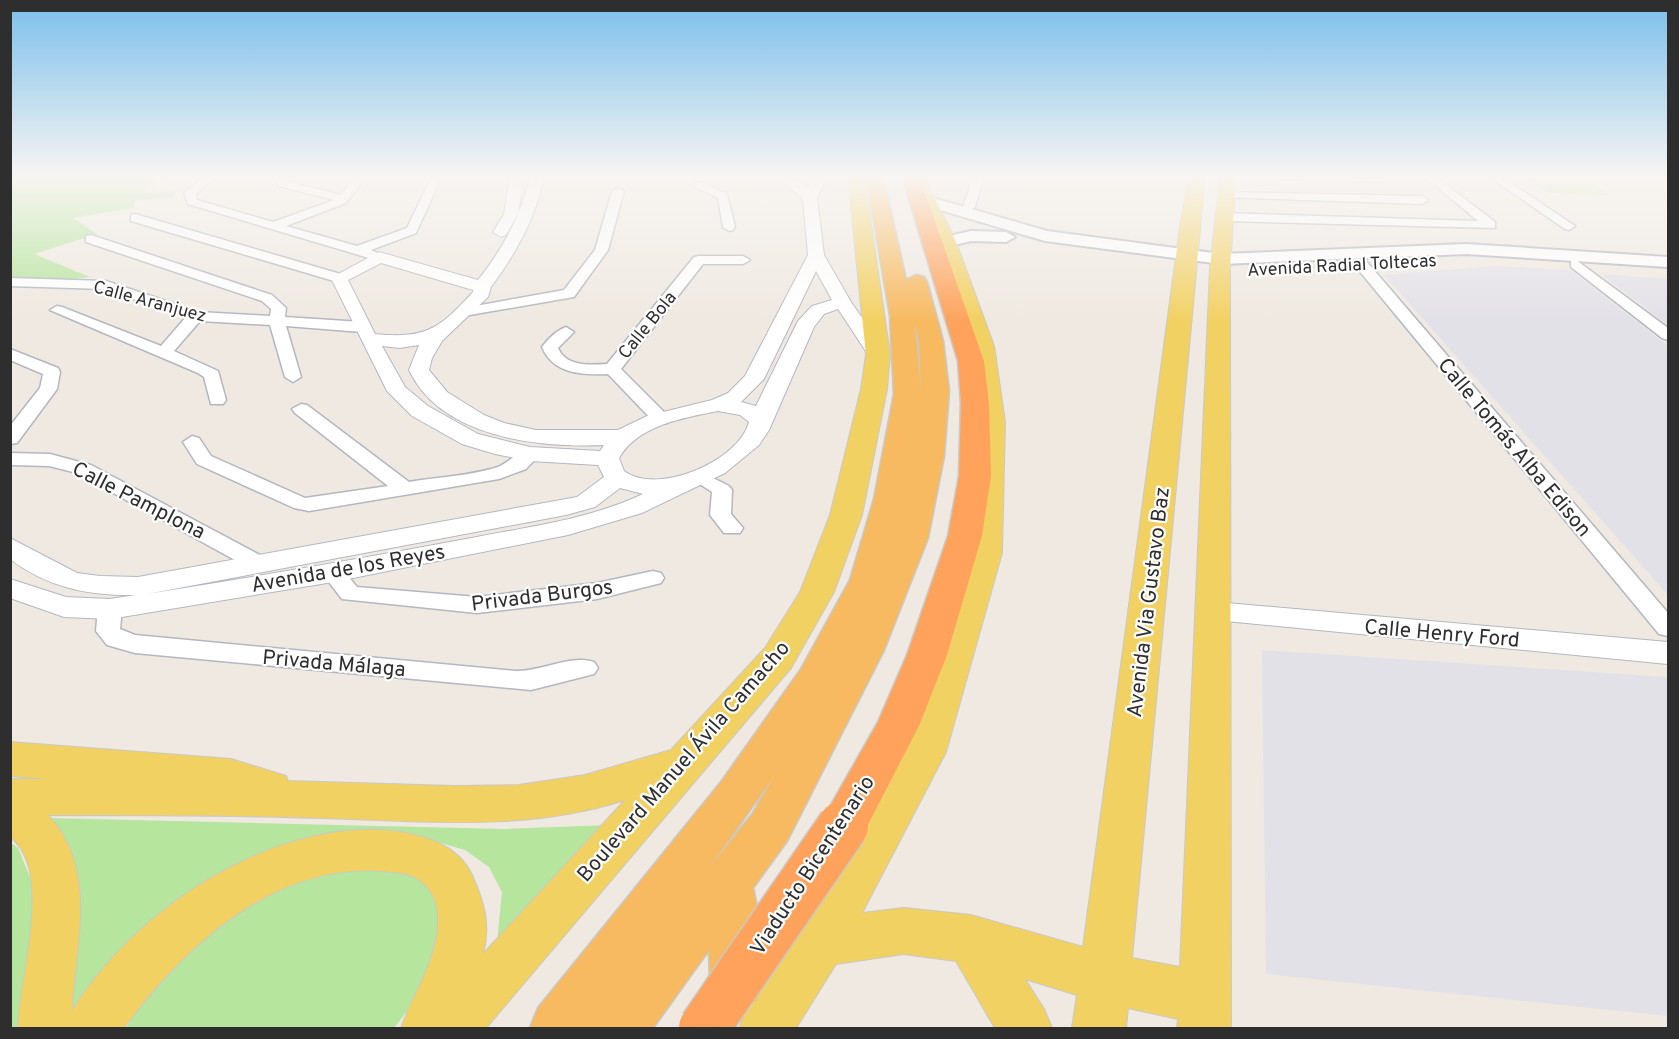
<svg xmlns="http://www.w3.org/2000/svg" width="1679" height="1039" viewBox="0 0 1679 1039" font-family="Overpass,sans-serif">
<style>
.industrial{fill:#e3e1e8}
.green{fill:#b6e59e}
.lines{fill:none;stroke-linecap:round;stroke-linejoin:round}
.minor-casing{stroke:#b4b7c1;stroke-width:3}
.tertiary-casing{stroke:#b4b7c1;stroke-width:2}
.secondary-casing{stroke:#b4b7c1;stroke-width:4}
.primary-casing{stroke:#c9c9c9;stroke-width:2}
.trunk-casing{stroke:#c9c9c9;stroke-width:3}
.motorway-casing{stroke:#c9c9c9;stroke-width:3}
.minor{fill:#fff;fill-rule:evenodd}
.tertiary{fill:#fff;fill-rule:evenodd}
.secondary{fill:#fff;fill-rule:evenodd}
.primary{fill:#f2d163;fill-rule:evenodd}
.trunk{fill:#f8ba60;fill-rule:evenodd}
.motorway{fill:#ffa35c;fill-rule:evenodd}
.motorway-bridge-casing{stroke:#c9c9c9;stroke-width:53;stroke-linecap:butt}
.motorway-bridge{stroke:#ffa35c;stroke-width:50}
.labels{text-anchor:middle;stroke-width:4.5;stroke-linejoin:round;paint-order:stroke}
.far-street-label{font-size:18px;fill:#2e2e2e;stroke:#fff}
.street-label{font-size:21px;fill:#2e2e2e;stroke:#fff}
</style>
<rect width="100%" height="100%" fill="#efe9e1"/>
<!-- industrial -->
<g class="industrial">
<path d="M 1496,266 L 1571,270 L 1668,346 L 1668,595 L 1384,275 Z"/>
<path d="M 1601,274 L 1668,279 L 1668,325 Z"/>
<path d="M 1262,650 L 1668,677 L 1668,1016 L 1266,974 Z"/>
</g>
<!-- green -->
<g class="green">
<path d="M 11,176 L 166,176 L 143,193 L 176,191 L 172,197 L 134,201 L 134,208 L 73,218 L 97,234 L 34,254 L 90,277 L 11,285 Z"/>
<path d="M 1526,179 L 1585,180 L 1610,195 L 1548,193 Z"/>
<path d="M 48,818 L 504,829 L 611,825 L 496,953 L 502,892 L 489,867 L 465,850 L 406,833 L 340,836 L 109,982 L 75,1028 L 68,1028 L 69,976 L 79,883 L 70,850 Z"/>
<path d="M 10,842 L 18,848 L 41,905 L 23,1028 L 11,1028 Z"/>
<path d="M 353,867 L 409,871 L 449,896 L 442,966 L 394,1028 L 126,1028 L 145,997 L 169,966 L 254,901 L 300,879 Z"/>
</g>
<g class="lines">
<defs>
<g id="minor">
<path d="M 205,176 L 216,176 L 196,194 L 197,200 L 273,222 L 334,200 L 279,186 L 277,184 L 284,176 L 294,176 L 290,182 L 341,195 L 356,176 L 366,176 L 346,203 L 286,226 L 357,246 L 407,228 L 432,176 L 442,176 L 416,233 L 371,250 L 386,257 L 379,261 L 188,204 L 184,193 Z"/>
<path d="M 974,176 L 984,176 L 975,207 L 969,211 L 963,207 Z"/>
<path d="M 1271,176 L 1396,176 L 1402,179 L 1396,182 L 1276,179 Z"/>
<path d="M 1424,176 L 1435,176 L 1495,222 L 1495,228 L 1225,221 L 1219,217 L 1225,213 L 1478,221 Z"/>
<path d="M 1488,176 L 1500,176 L 1575,226 L 1569,230 L 1565,229 Z"/>
<path d="M 695,183 L 703,183 L 727,194 L 735,227 L 733,230 L 729,231 L 723,227 L 718,198 L 695,187 Z"/>
<path d="M 618,188 L 624,191 L 608,250 L 574,297 L 464,316 L 459,315 L 457,312 L 464,308 L 564,290 L 595,250 L 612,191 Z"/>
<path d="M 1225,192 L 1422,196 L 1428,200 L 1422,204 L 1221,197 L 1219,195 Z"/>
<path d="M 135,214 L 344,275 L 346,278 L 339,282 L 334,281 L 131,221 L 131,215 Z"/>
<path d="M 91,235 L 272,295 L 286,308 L 285,317 L 362,322 L 370,327 L 362,332 L 286,326 L 301,377 L 293,382 L 285,377 L 270,325 L 200,321 L 174,351 L 218,371 L 226,400 L 223,404 L 211,404 L 204,377 L 198,373 L 50,310 L 57,306 L 62,307 L 161,346 L 186,317 L 104,289 L 10,286 L 10,278 L 106,281 L 199,312 L 270,316 L 271,309 L 262,301 L 86,242 L 86,236 Z"/>
<path d="M 699,256 L 743,256 L 750,260 L 743,264 L 703,264 L 621,369 L 667,415 L 670,419 L 667,423 L 655,423 L 608,374 C 582,375 553,374 542,347 C 548,339 557,330 566,327 L 574,332 L 558,348 C 566,367 590,365 607,364 L 694,257 Z"/>
<path d="M 1576,260 L 1668,328 L 1668,340 L 1662,338 L 1571,267 L 1571,261 Z"/>
<path d="M 1362,261 L 1367,262 L 1668,613 L 1668,636 L 1659,634 L 1357,268 L 1355,265 Z"/>
<path d="M 10,349 L 58,368 L 60,372 L 57,389 L 17,443 L 10,444 L 10,426 L 40,388 L 43,374 L 10,360 Z"/>
<path d="M 301,404 L 307,405 L 409,482 C 437,477 470,476 498,467 C 510,462 518,451 530,448 L 540,454 L 526,469 L 499,479 L 309,511 L 294,508 L 197,464 L 183,442 L 192,436 L 199,438 L 211,456 L 305,498 L 388,486 L 295,413 L 292,409 Z"/>
<path d="M 10,453 L 50,454 L 91,465 L 269,560 L 272,565 L 269,570 L 253,570 L 77,473 L 49,466 L 10,465 Z"/>
<path d="M 699,471 L 729,486 L 732,490 L 731,514 L 743,528 L 740,533 L 724,533 L 710,515 L 712,492 L 689,477 L 692,473 Z"/>
<path d="M 333,566 L 341,568 L 357,587 L 477,597 L 597,583 L 653,571 L 661,573 L 664,578 L 661,583 L 597,599 L 477,613 L 342,599 L 322,573 L 325,568 Z"/>
<path d="M 110,601 L 118,603 L 122,609 L 120,629 L 135,635 L 516,671 C 541,672 570,654 594,662 L 598,668 L 594,674 L 531,690 L 135,653 L 107,645 L 96,631 L 98,609 L 102,603 Z"/>
</g>
<g id="tertiary">
<path d="M 510,176 L 524,176 L 518,214 L 506,235 L 501,237 L 493,232 L 504,214 Z"/>
<path d="M 531,176 L 544,176 C 536,218 516,253 491,287 L 488,297 L 442,341 L 432,358 L 429,370 L 447,392 L 484,415 L 504,423 L 536,430 L 618,430 L 647,416 L 712,400 L 728,393 L 745,376 L 808,255 L 803,199 L 775,176 L 790,176 L 808,188 L 815,176 L 828,176 L 817,198 L 824,255 L 851,302 L 888,355 L 878,361 L 871,359 L 838,309 L 824,314 L 814,327 L 769,430 L 759,445 L 725,473 L 642,513 L 568,535 L 333,582 L 110,619 L 64,617 L 10,598 L 10,579 L 66,597 L 110,599 L 136,595 C 90,596 48,588 10,559 L 10,538 L 77,573 L 100,576 L 138,577 L 566,499 L 577,497 L 604,477 L 598,465 L 530,461 L 495,454 L 462,444 L 412,416 L 387,391 L 331,278 L 379,252 L 478,280 C 504,248 520,215 531,176 ZM 381,263 L 473,290 L 473,292 C 439,329 426,339 375,334 L 348,280 ZM 816,271 L 832,300 L 812,306 L 798,321 L 756,406 L 741,402 L 764,379 ZM 419,345 L 409,370 C 441,438 539,448 604,445 L 600,451 L 530,447 L 478,434 L 428,406 L 405,387 L 382,346 L 400,348 ZM 718,411 L 740,415 L 749,422 C 739,461 658,496 624,471 L 619,458 C 638,425 683,418 718,411 ZM 620,488 L 643,494 C 588,520 526,527 466,539 C 360,559 254,577 147,594 L 566,515 L 595,507 Z"/>
<path d="M 1215,602 L 1668,642 L 1668,664 L 1205,619 L 1201,612 L 1205,605 Z"/>
</g>
<g id="secondary">
<path d="M 926,196 L 1047,231 L 1221,254 L 1466,244 L 1668,257 L 1668,267 L 1466,254 L 1221,264 L 1045,241 L 920,204 L 918,201 Z"/>
<path d="M 971,231 L 1006,232 L 1015,237 L 1006,242 L 971,241 L 946,247 L 937,242 L 940,238 Z"/>
</g>
<g id="primary">
<path d="M 848,176 L 864,176 L 890,355 L 887,389 L 862,515 L 834,592 L 791,668 L 486,1028 L 401,1028 C 413,993 438,960 438,921 C 439,896 424,876 400,873 C 283,854 187,942 124,1028 L 18,1028 C 19,979 55,870 10,837 L 10,779 L 48,779 L 10,776 L 10,742 L 231,759 L 286,776 L 288,781 L 454,786 L 519,785 L 585,775 L 671,750 L 765,648 L 800,592 L 830,515 L 861,389 L 866,355 ZM 625,800 L 483,954 C 491,925 484,902 472,875 C 459,847 430,837 401,832 C 278,814 135,908 72,1011 C 75,943 99,871 48,815 C 140,815 231,815 322,818 C 425,821 525,832 625,800 Z"/>
<path d="M 908,176 L 924,176 L 956,242 L 994,346 L 1005,422 L 1002,553 L 946,752 L 862,913 L 904,908 L 971,915 L 1083,947 L 1180,227 L 1189,176 L 1205,176 L 1132,958 L 1180,967 L 1210,268 L 1220,176 L 1236,176 L 1230,268 L 1231,1028 L 1177,1028 L 1178,1019 L 1128,1008 L 1126,1028 L 1072,1028 L 1077,995 L 1025,979 L 1044,1009 L 1052,1028 L 995,1028 L 956,961 L 904,954 L 836,964 L 796,1028 L 739,1028 L 747,1009 L 803,925 L 905,749 L 970,553 L 977,422 L 970,346 L 936,242 Z"/>
</g>
<path id="trunk" d="M 866,176 L 883,176 L 906,280 L 916,275 L 924,277 L 927,282 L 943,341 L 949,391 L 944,456 L 928,538 L 884,650 L 787,841 L 753,888 L 760,921 L 764,982 L 756,1001 L 737,1009 L 718,1001 L 710,982 L 709,950 L 653,1028 L 530,1028 L 538,1008 L 721,782 L 801,669 L 850,580 L 874,499 L 894,394 L 890,315 ZM 915,324 L 919,341 L 921,392 ZM 774,776 L 753,813 L 710,867 Z"/>
<path id="motorway" d="M 902,176 L 919,176 L 984,361 L 989,403 L 991,476 L 982,536 L 947,655 L 919,726 L 860,840 L 843,846 L 826,840 L 819,826 L 878,722 L 907,655 L 948,536 L 959,476 L 961,403 L 958,361 Z"/>
</defs>
<!-- minor casing -->
<use href="#minor" class="minor-casing"/>
<!-- tertiary casing -->
<use href="#tertiary" class="tertiary-casing"/>
<!-- secondary casing -->
<use href="#secondary" class="secondary-casing"/>
<!-- primary casing -->
<use href="#primary" class="primary-casing"/>
<!-- trunk casing -->
<use href="#trunk" class="trunk-casing"/>
<!-- motorway casing -->
<use href="#motorway" class="motorway-casing"/>
<!-- minor -->
<use href="#minor" class="minor"/>
<!-- tertiary -->
<use href="#tertiary" class="tertiary"/>
<!-- secondary -->
<use href="#secondary" class="secondary"/>
<!-- primary -->
<use href="#primary" class="primary"/>
<!-- trunk -->
<use href="#trunk" class="trunk"/>
<!-- motorway -->
<use href="#motorway" class="motorway"/>
<defs>
<path id="motorway-bridge" d="M 704,1028 L 843,826"/>
</defs>
<!-- motorway-bridge casing -->
<use href="#motorway-bridge" class="motorway-bridge-casing"/>
<!-- motorway-bridge -->
<use href="#motorway-bridge" class="motorway-bridge"/>
</g>
<!-- sky -->
<linearGradient id="sky" x2="0" y2="1"><stop stop-color="#7abfeb"/><stop offset="0.55" stop-color="#f8f5f2"/><stop offset="1" stop-color="#f8f5f2" stop-opacity="0"/></linearGradient>
<rect width="1679" height="321" fill="url(#sky)"/>
<g class="labels">
<!-- far-street labels -->
<g class="far-street-label">
<text transform="translate(1342 265) rotate(-3)" y="6">Avenida Radial Toltecas</text>
<text transform="translate(150 301) rotate(15)" y="6">Calle Aranjuez</text>
<text transform="translate(647 325) rotate(-51)" y="6">Calle Bola</text>
</g>
<!-- street labels -->
<g class="street-label">
<text transform="translate(1515 447) rotate(50)" y="7">Calle Tomás Alba Edison</text>
<text transform="translate(139 500) rotate(27)" y="7">Calle Pamplona</text>
<text transform="translate(348 568) rotate(-10)" y="7">Avenida de los Reyes</text>
<text transform="translate(542 595) rotate(-7)" y="7">Privada Burgos</text>
<text transform="translate(1148 602) rotate(-83)" y="7">Avenida Via Gustavo Baz</text>
<text transform="translate(1442 633) rotate(5)" y="7">Calle Henry Ford</text>
<text transform="translate(334 663) rotate(5)" y="7">Privada Málaga</text>
<text transform="translate(683 761) rotate(-49)" y="7">Boulevard Manuel Ávila Camacho</text>
<text transform="translate(812 865) rotate(-57)" y="7">Viaducto Bicentenario</text>
</g>
</g>
<!-- border -->
<rect width="1679" height="1039" fill="none" stroke="#2e2e2e" stroke-width="24"/>
</svg>
